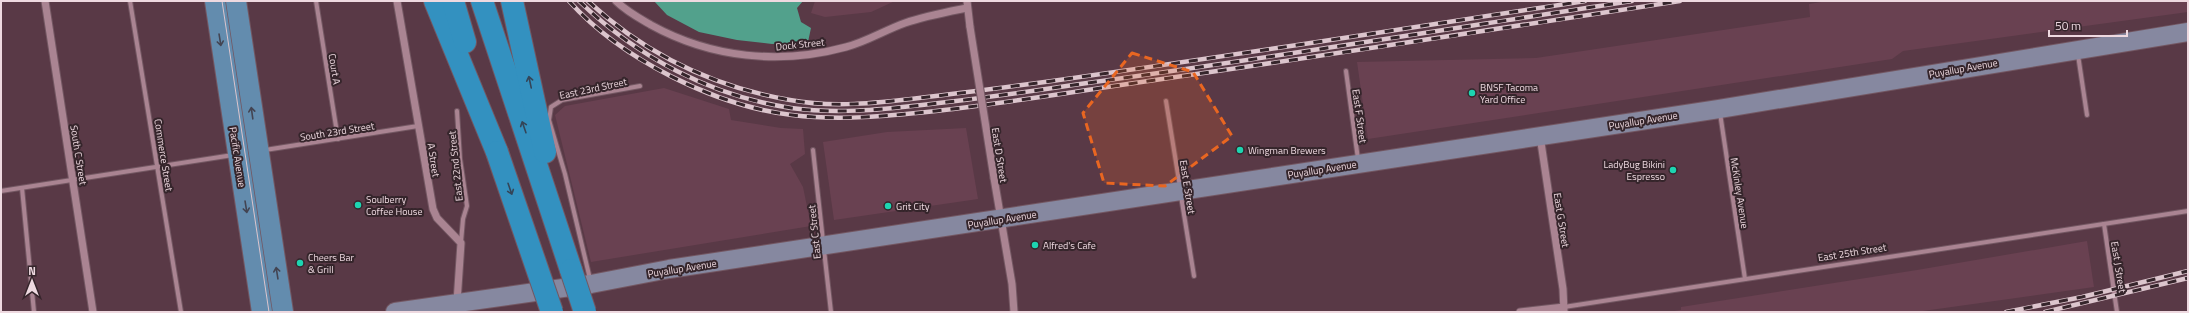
<svg xmlns="http://www.w3.org/2000/svg" width="2189" height="313" viewBox="0 0 2189 313" font-family="'Titillium Web',sans-serif">
<style>
.built{fill:#694151}
.water{fill:#52a18c}
.lines{fill:none;stroke-linecap:round;stroke-linejoin:round}
.minor-casing{stroke:#735762;stroke-width:6}
.tertiary-casing{stroke:#735762;stroke-width:9}
.secondary-casing{stroke:#735762;stroke-width:20}
.primary-casing{stroke:#735762;stroke-width:22}
.motorway-casing{stroke:#735762;stroke-width:24}
.minor{stroke:#aa8492;stroke-width:4}
.tertiary{stroke:#aa8492;stroke-width:7}
.secondary{stroke:#8688a0;stroke-width:18}
.primary{stroke:#638cae;stroke-width:20}
.motorway{stroke:#3391c0;stroke-width:22}
.tram{stroke:#dcc5cd;stroke-width:1}
.rail-casing{stroke:#dcc5cd;stroke-width:4.5}
.rail{stroke:#35252b;stroke-width:3;stroke-dasharray:9;stroke-linecap:butt}
.tertiary-bridge-casing{stroke:#735762;stroke-width:9;stroke-linecap:butt}
.motorway-bridge-casing{stroke:#735762;stroke-width:24;stroke-linecap:butt}
.tertiary-bridge{stroke:#aa8492;stroke-width:7}
.motorway-bridge{stroke:#3391c0;stroke-width:22}
.oneway{stroke:#434452}
.oneway2{stroke:#344558}
.marked{fill:#e96621;fill-opacity:0.2;stroke:#e96621;stroke-width:3;stroke-dasharray:8 5;stroke-linejoin:round}
.poi-dot{fill:#1dd5b1;stroke:#35252b;stroke-width:1.5}
.labels{text-anchor:middle;stroke-width:4;stroke-linejoin:round;paint-order:stroke}
.street-label{font-size:10px;fill:#eed9e0;stroke:#35252b}
.poi-label{font-size:10px;fill:#eed9e0;stroke:#35252b;text-anchor:start}
</style>
<rect width="100%" height="100%" fill="#593946"/>
<!-- built -->
<g class="built">
<path d="M 815,1 L 895,1 L 871,12 L 825,17 L 811,13 Z"/>
<path d="M 1827,1 L 2188,1 L 2188,12 L 1903,51 L 1892,59 L 1368,139 L 1357,62 L 1536,58 L 1810,17 L 1809,4 Z"/>
<path d="M 664,88 L 729,109 L 731,120 L 781,128 L 803,129 L 805,154 L 790,164 L 803,187 L 811,226 L 591,262 L 555,115 L 565,106 Z"/>
<path d="M 966,128 L 978,199 L 834,220 L 823,142 L 887,132 Z"/>
<path d="M 2087,241 L 2094,287 L 1916,312 L 1667,312 L 1681,310 L 1681,307 L 1917,270 Z"/>
</g>
<!-- water -->
<path class="water" d="M 654,1 L 803,1 L 797,8 L 801,22 L 811,28 L 808,42 L 772,44 L 737,40 L 699,32 L 667,15 Z"/>
<g class="lines">
<defs>
<g id="minor">
<path d="M 130,1 L 181,312"/>
<path d="M 316,1 L 338,139"/>
<path d="M 2078,55 L 2087,115"/>
<path d="M 1346,71 L 1358,159"/>
<path d="M 1166,101 L 1180,187"/>
<path d="M 457,111 L 460,159 L 467,206 L 463,219 L 461,242"/>
<path d="M 1720,113 L 1745,279"/>
<path d="M 265,150 L 418,126"/>
<path d="M 813,150 L 823,241"/>
<path d="M 22,188 L 34,312"/>
<path d="M 1,191 L 233,155"/>
<path d="M 1181,196 L 1194,276"/>
<path d="M 2104,224 L 2117,312"/>
<path d="M 824,250 L 831,312"/>
<path d="M 590,279 L 565,174 L 549,120 L 551,107 L 562,100 L 640,86"/>
<path d="M 1564,307 L 2188,211"/>
</g>
<g id="tertiary">
<path d="M 45,1 L 93,312"/>
<path d="M 397,1 L 433,209 L 437,218 L 461,243 L 457,302"/>
<path d="M 616,1 C 626,11 639,18 651,25 C 711,58 780,65 846,47 C 866,42 885,30 905,23 C 925,16 947,12 967,8"/>
<path d="M 967,1 L 970,27"/>
<path d="M 1540,136 L 1563,289 L 1564,312"/>
<path d="M 994,178 L 1012,284 L 1014,312"/>
<path d="M 1520,312 L 1564,307"/>
</g>
<path id="secondary" d="M 395,312 L 591,284 L 669,269 L 1719,109 L 2188,32"/>
<g id="primary">
<path d="M 215,1 L 262,312"/>
<path d="M 236,1 L 283,312"/>
</g>
<g id="motorway">
<path d="M 435,1 L 497,152"/>
<path d="M 453,1 L 465,42"/>
<path d="M 482,1 L 571,270"/>
<path d="M 512,1 L 545,152"/>
</g>
</defs>
<!-- minor casing -->
<use href="#minor" class="minor-casing"/>
<!-- tertiary casing -->
<use href="#tertiary" class="tertiary-casing"/>
<!-- secondary casing -->
<use href="#secondary" class="secondary-casing"/>
<!-- primary casing -->
<use href="#primary" class="primary-casing"/>
<!-- motorway casing -->
<use href="#motorway" class="motorway-casing"/>
<!-- minor -->
<use href="#minor" class="minor"/>
<!-- tertiary -->
<use href="#tertiary" class="tertiary"/>
<!-- secondary -->
<use href="#secondary" class="secondary"/>
<!-- primary -->
<use href="#primary" class="primary"/>
<!-- motorway -->
<use href="#motorway" class="motorway"/>
<!-- tram -->
<path class="tram" d="M 222,1 L 269,312"/>
<defs>
<g id="rail">
<path d="M 569,1 C 621,59 715,106 792,115 C 840,121 888,116 936,111 C 996,104 1055,95 1114,86 C 1303,59 1492,30 1680,1"/>
<path d="M 579,1 C 637,57 711,96 791,108 C 835,114 878,110 922,105 C 975,99 1027,92 1080,84 C 1264,59 1448,29 1632,1"/>
<path d="M 588,1 C 645,54 714,87 790,100 C 832,108 877,103 919,98 C 963,93 1008,87 1052,81 C 1230,56 1408,28 1585,1"/>
<path d="M 2006,312 L 2082,297 L 2188,271"/>
<path d="M 2045,312 L 2188,278"/>
</g>
</defs>
<!-- rail casing -->
<use href="#rail" class="rail-casing"/>
<!-- rail -->
<use href="#rail" class="rail"/>
<defs>
<path id="tertiary-bridge" d="M 970,27 L 994,178"/>
<g id="motorway-bridge">
<path d="M 497,152 L 552,312"/>
<path d="M 571,270 L 585,312"/>
</g>
</defs>
<!-- tertiary-bridge casing -->
<use href="#tertiary-bridge" class="tertiary-bridge-casing"/>
<!-- motorway-bridge casing -->
<use href="#motorway-bridge" class="motorway-bridge-casing"/>
<!-- tertiary-bridge -->
<use href="#tertiary-bridge" class="tertiary-bridge"/>
<!-- motorway-bridge -->
<use href="#motorway-bridge" class="motorway-bridge"/>
</g>
<!-- one-way arrows -->
<defs><path id="oneway-shaft" d="M-6 0H5M1.5-3L5.5 0L1.5 3" fill="none" stroke-width="1.6" stroke-linecap="round" stroke-linejoin="round"/></defs>
<g class="oneway">
<use href="#oneway-shaft" transform="translate(220 40) rotate(81)"/>
<use href="#oneway-shaft" transform="translate(252 113) rotate(-98)"/>
<use href="#oneway-shaft" transform="translate(246 207) rotate(81)"/>
<use href="#oneway-shaft" transform="translate(277 273) rotate(-99)"/>
</g>
<g class="oneway2">
<use href="#oneway-shaft" transform="translate(530 82) rotate(-102)"/>
<use href="#oneway-shaft" transform="translate(524 127) rotate(-109)"/>
<use href="#oneway-shaft" transform="translate(510 189) rotate(71)"/>
</g>
<!-- marked area -->
<path class="marked" d="M 1132,53 L 1193,72 L 1232,136 L 1165,186 L 1104,183 L 1083,113 Z"/>
<!-- markers -->
<g class="poi-dot">
<circle cx="1472" cy="93" r="4"/>
<circle cx="1240" cy="150" r="4"/>
<circle cx="1673" cy="170" r="4"/>
<circle cx="358" cy="205" r="4"/>
<circle cx="888" cy="206" r="4"/>
<circle cx="1035" cy="245" r="4"/>
<circle cx="300" cy="263" r="4"/>
</g>
<g class="labels">
<!-- street labels -->
<g class="street-label">
<text transform="translate(800 44) rotate(-6)" y="4">Dock Street</text>
<text transform="translate(1963 68) rotate(-10)" y="4">Puyallup Avenue</text>
<text transform="translate(335 69) rotate(81)" y="4">Court A</text>
<text transform="translate(593 88) rotate(-12)" y="4">East 23rd Street</text>
<text transform="translate(1360 116) rotate(82)" y="4">East F Street</text>
<text transform="translate(1643 120) rotate(-9)" y="4">Puyallup Avenue</text>
<text transform="translate(337 131) rotate(-9)" y="4">South 23rd Street</text>
<text transform="translate(79 155) rotate(81)" y="4">South C Street</text>
<text transform="translate(164 155) rotate(81)" y="4">Commerce Street</text>
<text transform="translate(1000 155) rotate(81)" y="4">East D Street</text>
<text transform="translate(238 157) rotate(81)" y="4">Pacific Avenue</text>
<text transform="translate(434 160) rotate(81)" y="4">A Street</text>
<text transform="translate(455 166) rotate(-96)" y="4">East 22nd Street</text>
<text transform="translate(1322 169) rotate(-9)" y="4">Puyallup Avenue</text>
<text transform="translate(1188 187) rotate(81)" y="4">East E Street</text>
<text transform="translate(1740 193) rotate(81)" y="4">McKinley Avenue</text>
<text transform="translate(1002 219) rotate(-9)" y="4">Puyallup Avenue</text>
<text transform="translate(1562 220) rotate(81)" y="4">East G Street</text>
<text transform="translate(814 232) rotate(-96)" y="4">East C Street</text>
<text transform="translate(1852 252) rotate(-9)" y="4">East 25th Street</text>
<text transform="translate(2119 267) rotate(81)" y="4">East J Street</text>
<text transform="translate(682 268) rotate(-9)" y="4">Puyallup Avenue</text>
</g>
<!-- poi labels -->
<g class="poi-label">
<text x="1480" y="91">BNSF Tacoma<tspan x="1480" dy="12">Yard Office</tspan></text>
<text x="1248" y="154">Wingman Brewers</text>
<text x="1665" y="168" text-anchor="end">LadyBug Bikini<tspan x="1665" dy="12">Espresso</tspan></text>
<text x="366" y="203">Soulberry<tspan x="366" dy="12">Coffee House</tspan></text>
<text x="896" y="210">Grit City</text>
<text x="1043" y="249">Alfred's Cafe</text>
<text x="308" y="261">Cheers Bar<tspan x="308" dy="12">&amp; Grill</tspan></text>
</g>
</g>
<!-- border -->
<rect width="2189" height="313" fill="none" stroke="#eed9e0" stroke-width="4"/>
<!-- north arrow -->
<g transform="translate(32 281)" stroke="#35252b" stroke-width="3" paint-order="stroke">
<path d="M0-3L7 15L0 10L-7 15Z" fill="#eed9e0"/>
<text y="-6" font-size="11" font-weight="bold" text-anchor="middle" fill="#eed9e0">N</text>
</g>
<!-- scale -->
<path d="M2049 30v6h78v-6" fill="none" stroke="#eed9e0" stroke-width="2"/>
<text x="2055" y="30" font-size="12" fill="#eed9e0" stroke="#35252b" stroke-width="3" paint-order="stroke">50 m</text>
</svg>
